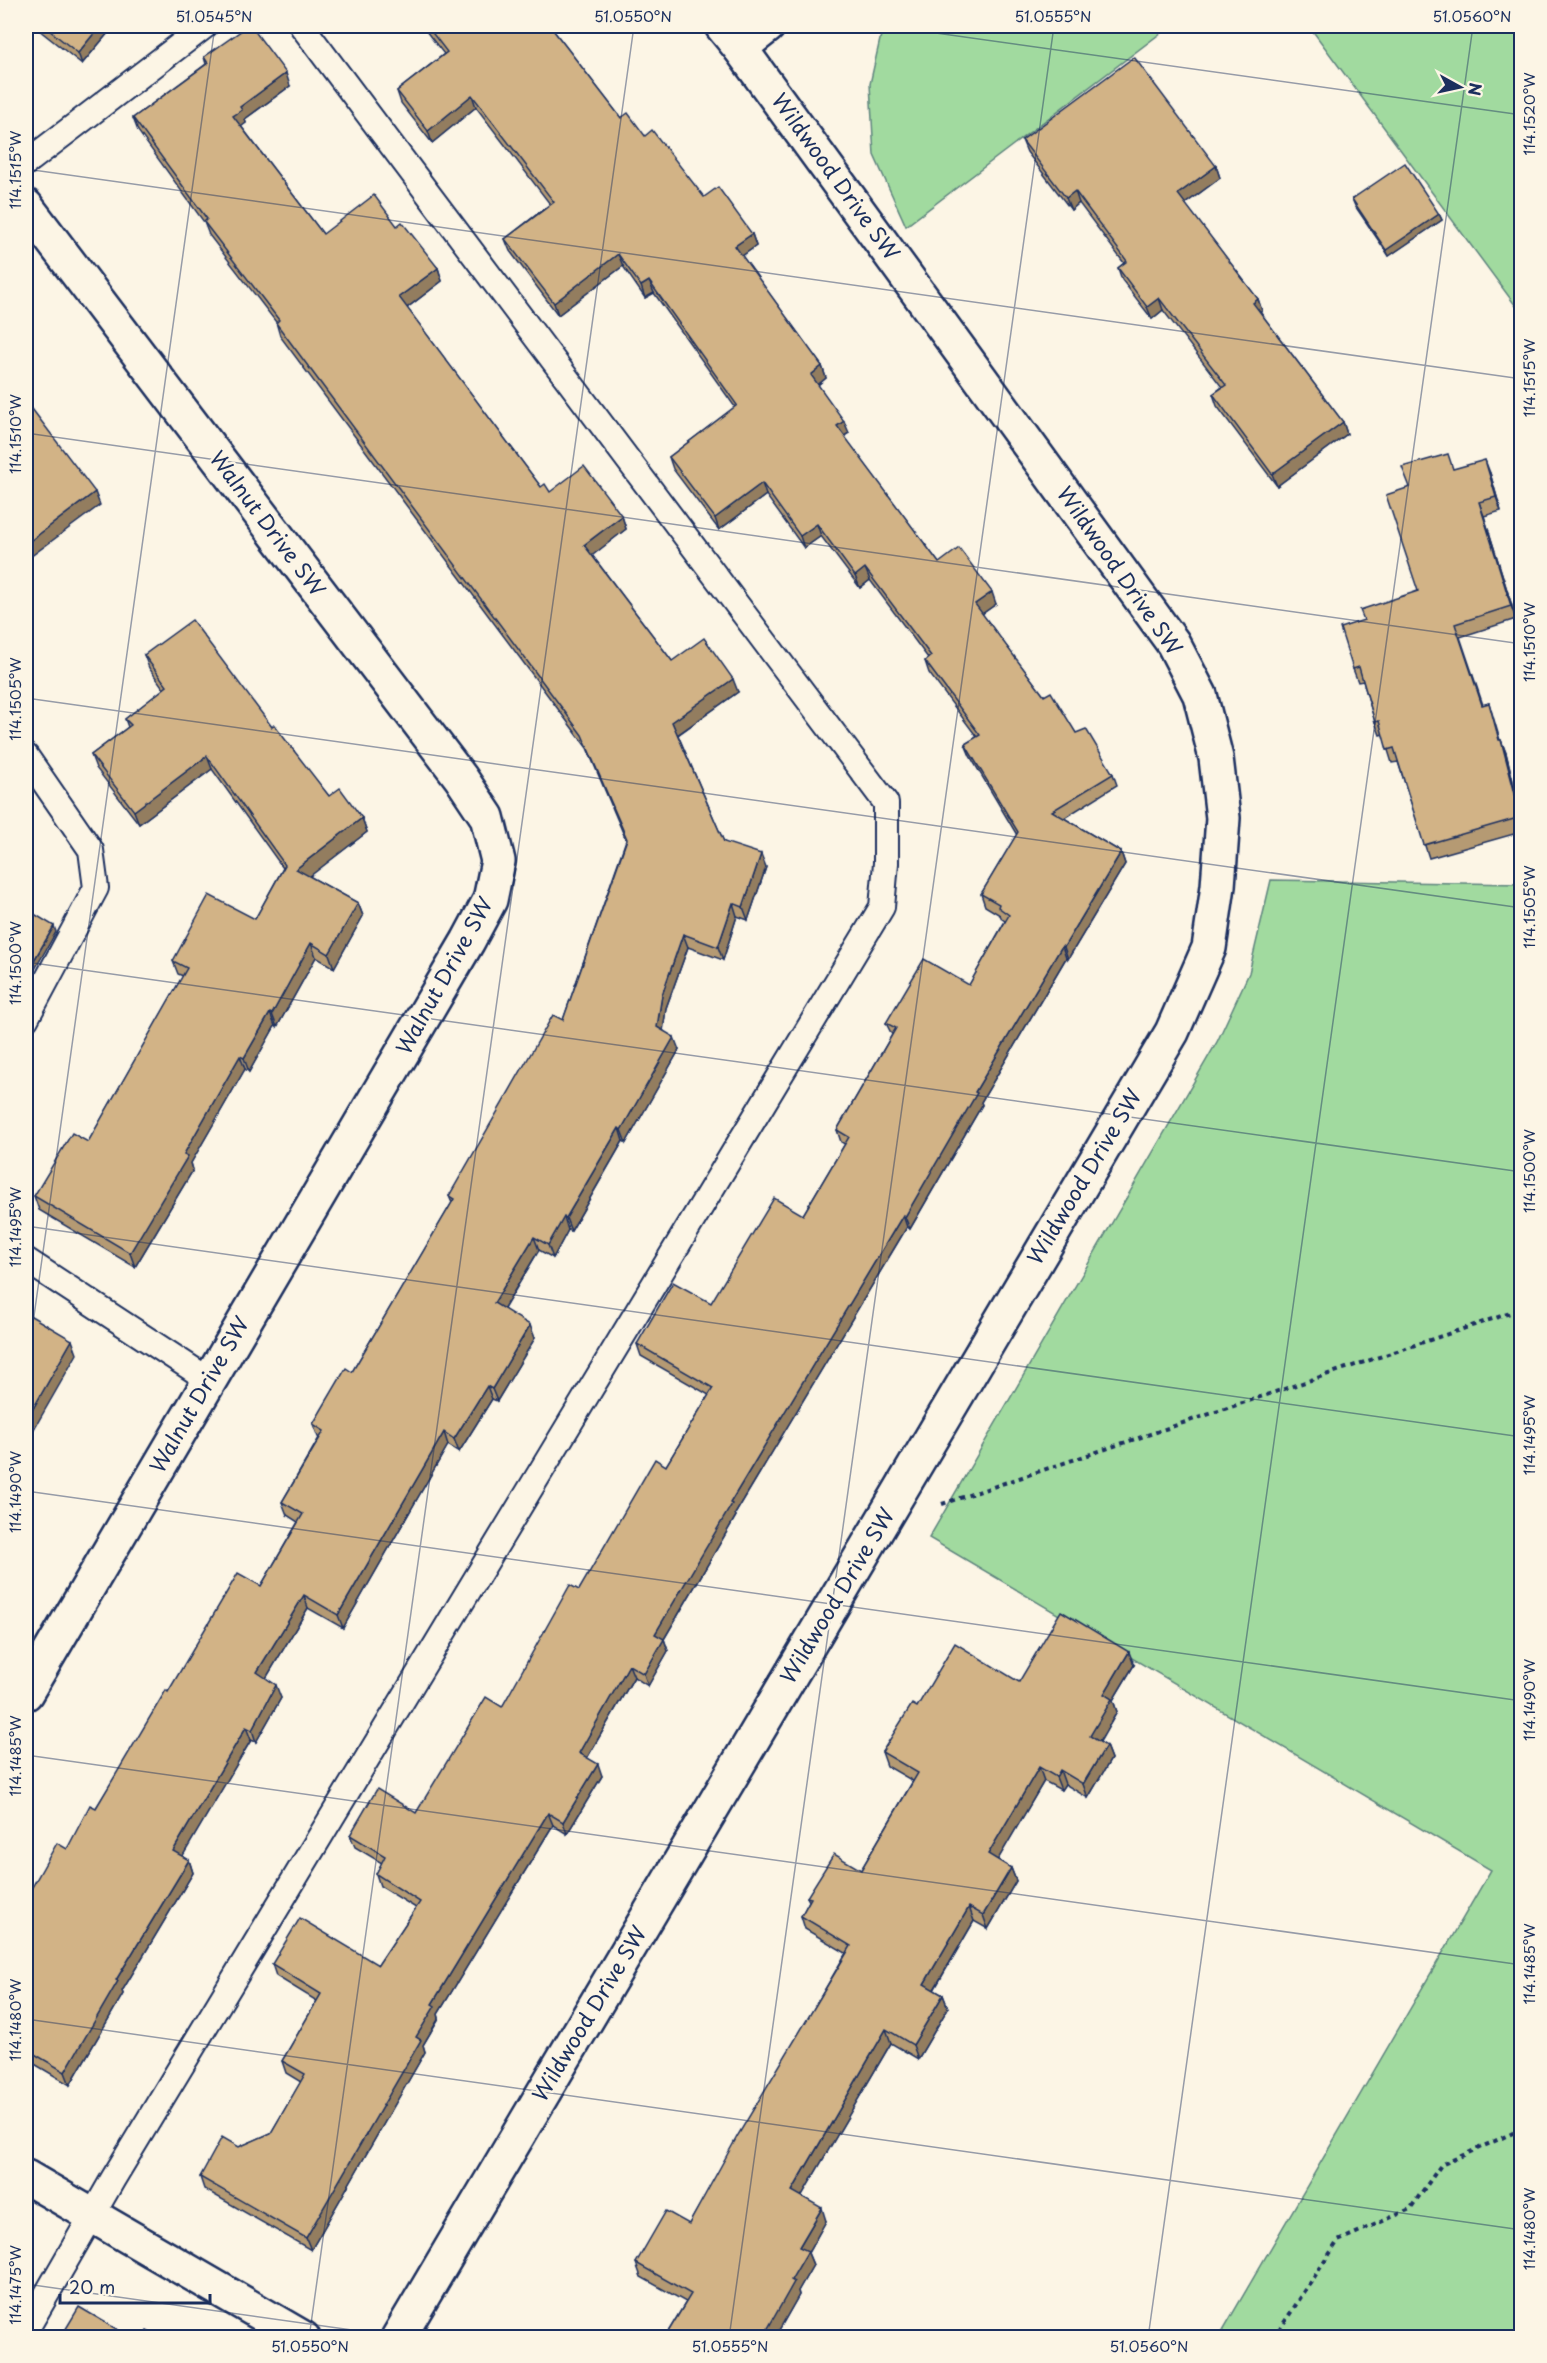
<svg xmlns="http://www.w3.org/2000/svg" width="1547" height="2363" viewBox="0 0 1547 2363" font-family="'Playpen Sans',sans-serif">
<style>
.green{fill:#a1da9f;stroke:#5e847e;stroke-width:1.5}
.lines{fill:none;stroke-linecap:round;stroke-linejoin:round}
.service-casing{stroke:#1b2f5e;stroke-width:28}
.minor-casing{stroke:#1b2f5e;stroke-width:38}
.path{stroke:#1b2f5e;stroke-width:4;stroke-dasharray:4.5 4.5;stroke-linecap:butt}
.service{stroke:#fcf5e5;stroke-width:24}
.minor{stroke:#fcf5e5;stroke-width:33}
.wall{fill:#b59a73;stroke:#1b2f5e;stroke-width:1.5}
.shaded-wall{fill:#937d5e;stroke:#1b2f5e;stroke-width:1.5}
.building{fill:#d2b386;stroke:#1b2f5e;stroke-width:1.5}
.ticks{fill:none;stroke:#1b2f5e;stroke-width:1.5;stroke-opacity:0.45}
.labels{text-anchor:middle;stroke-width:5;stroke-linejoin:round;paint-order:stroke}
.street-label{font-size:21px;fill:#1b2f5e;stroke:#fcf5e5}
.neatline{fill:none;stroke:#1b2f5e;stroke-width:2}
.ticks-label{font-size:15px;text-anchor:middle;fill:#1b2f5e}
</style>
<rect width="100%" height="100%" fill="#fcf5e5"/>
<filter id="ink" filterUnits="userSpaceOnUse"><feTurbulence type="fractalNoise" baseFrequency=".0167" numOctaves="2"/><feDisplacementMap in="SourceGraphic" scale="12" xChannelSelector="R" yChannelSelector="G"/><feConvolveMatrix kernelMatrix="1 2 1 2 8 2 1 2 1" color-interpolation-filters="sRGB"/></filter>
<g filter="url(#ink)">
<!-- green -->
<g class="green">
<path d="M 883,26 L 1170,26 L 906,226 L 874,155 L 870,84 Z"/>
<path d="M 1309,26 L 1521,26 L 1521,313 Z"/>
<path d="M 1271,880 L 1521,884 L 1521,2337 L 1219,2337 L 1491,1870 L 929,1538 L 1217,1042 L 1249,973 Z"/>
</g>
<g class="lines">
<defs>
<g id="service">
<path d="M 26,163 L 205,26"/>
<path d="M 26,756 L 91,850 L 96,888 L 26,1019"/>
<path d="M 26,1260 L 209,1380"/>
<path d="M 26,2330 L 113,2179 L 882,907 L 886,863 L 886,803 L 302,26"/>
</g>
<g id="minor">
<path d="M 722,26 L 740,48"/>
<path d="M 26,206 L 461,778 L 487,817 L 498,861 L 490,900 L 468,941 L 26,1693"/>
<path d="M 26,2177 L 303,2338"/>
<path d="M 398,2338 L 1172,1032 L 1209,948 L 1218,886 L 1223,818 L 1216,758 L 1200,695 L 1173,643 L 740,48 L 768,26"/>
</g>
</defs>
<!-- service casing -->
<use href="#service" class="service-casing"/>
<!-- minor casing -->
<use href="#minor" class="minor-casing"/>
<!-- path -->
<g class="path">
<path d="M 942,1504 L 1522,1309"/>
<path d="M 1274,2338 L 1338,2241 L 1410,2209 L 1441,2165 L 1522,2129"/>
</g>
<!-- service -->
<use href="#service" class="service"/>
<!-- minor -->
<use href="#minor" class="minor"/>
</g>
<!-- wall -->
<g class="wall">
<path d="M 34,26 L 114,26 L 82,64 Z"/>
<path d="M 422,26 L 550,26 L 621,118 L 645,136 L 704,197 L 752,234 L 756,246 L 742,256 L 822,366 L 826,378 L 818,385 L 849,433 L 844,436 L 939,563 L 996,604 L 982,614 L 1044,696 L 1076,733 L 1113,774 L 1117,785 L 1064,818 L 1121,852 L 1125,864 L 1068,959 L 1066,958 L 981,1102 L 982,1105 L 910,1229 L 907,1227 L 735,1514 L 736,1516 L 664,1639 L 668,1651 L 648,1686 L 634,1677 L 587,1758 L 602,1776 L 567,1834 L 553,1825 L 438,2014 L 439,2018 L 423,2045 L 425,2052 L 311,2250 L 204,2189 L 200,2177 L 239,2147 L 271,2133 L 301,2082 L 286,2073 L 282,2061 L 317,2001 L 276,1976 L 272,1964 L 378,1965 L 416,1908 L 380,1886 L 376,1874 L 382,1863 L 355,1847 L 350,1835 L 416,1813 L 502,1707 L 579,1590 L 666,1466 L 709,1395 L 641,1356 L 637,1344 L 711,1303 L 803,1215 L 845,1144 L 841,1142 L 837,1130 L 892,1035 L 886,1023 L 969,985 L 1005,921 L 1002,919 L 1000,915 L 985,906 L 981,894 L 1017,835 L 970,756 L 965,744 L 977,737 L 929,673 L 925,661 L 928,658 L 870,580 L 860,588 L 821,536 L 804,548 L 766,495 L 719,530 L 673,469 L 669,457 L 735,407 L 654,293 L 645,298 L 623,266 L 558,315 L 510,251 L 505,239 L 550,204 L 476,107 L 432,143 L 401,103 L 397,91 L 444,54 Z"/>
<path d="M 204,57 L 290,86 L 245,119 L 246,123 L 241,126 L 323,234 L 397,226 L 438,268 L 442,281 L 407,308 L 541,487 L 550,492 L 622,516 L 626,529 L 592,555 L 672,661 L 738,692 L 678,735 L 724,842 L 766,867 L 748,920 L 737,916 L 723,960 L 688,947 L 666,1008 L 663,1030 L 679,1050 L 626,1143 L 623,1141 L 571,1231 L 568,1230 L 553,1258 L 539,1250 L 504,1309 L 535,1338 L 497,1401 L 492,1399 L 459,1452 L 448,1445 L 343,1628 L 308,1608 L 266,1678 L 281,1698 L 256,1742 L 251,1740 L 182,1856 L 189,1860 L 193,1873 L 122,1991 L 123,1994 L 70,2085 L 26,2059 L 26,1898 L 67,1849 L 96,1808 L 168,1692 L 261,1586 L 298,1522 L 287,1515 L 282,1502 L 319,1438 L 318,1437 L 313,1424 L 352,1372 L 452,1203 L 449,1196 L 563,1020 L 626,840 L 587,748 L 280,336 L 276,322 L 209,235 L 204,222 L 138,131 L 133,118 L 206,64 Z"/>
<path d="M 1022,140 L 1216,166 L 1220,178 L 1185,204 L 1258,299 L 1262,311 L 1260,312 L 1343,422 L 1347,434 L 1277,486 L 1217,406 L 1213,394 L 1222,387 L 1163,310 L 1152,319 L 1122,280 L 1118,268 L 1124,263 L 1079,203 L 1071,210 L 1027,152 Z"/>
<path d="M 1352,199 L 1439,214 L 1442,220 L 1389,256 L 1355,206 Z"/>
<path d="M 1454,469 L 1490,473 L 1501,511 L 1484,516 L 1516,619 L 1460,637 L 1483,705 L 1489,703 L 1500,740 L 1501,740 L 1506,753 L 1521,813 L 1521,832 L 1429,858 L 1398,762 L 1392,763 L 1383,734 L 1380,735 L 1375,722 L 1363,681 L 1358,682 L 1353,669 L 1364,620 L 1418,591 L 1410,487 Z"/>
<path d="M 144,655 L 272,727 L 329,796 L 362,818 L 367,832 L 309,876 L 358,903 L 363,916 L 334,968 L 316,957 L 277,1027 L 275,1026 L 249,1072 L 245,1069 L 191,1163 L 193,1170 L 135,1267 L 39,1210 L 34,1196 L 88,1142 L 183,976 L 178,974 L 173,961 L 255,919 L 283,868 L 212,769 L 139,824 L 96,768 L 91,755 L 128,727 L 125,719 L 164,689 L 149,668 Z"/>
<path d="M 1134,1665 L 1113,1700 L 1117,1712 L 1100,1742 L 1106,1746 L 1111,1759 L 1088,1798 L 1065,1784 L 1061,1790 L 1044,1781 L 997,1860 L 1011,1868 L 1016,1881 L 988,1929 L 974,1921 L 934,1990 L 943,1995 L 948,2008 L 918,2059 L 891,2043 L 801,2196 L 826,2221 L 808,2253 L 813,2265 L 798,2291 L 799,2295 L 775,2337 L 665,2337 L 686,2302 L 641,2277 L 636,2263 L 689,2224 L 846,1953 L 805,1929 L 801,1916 L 809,1901 L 807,1897 L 861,1870 L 913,1781 L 887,1766 L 882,1752 L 917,1707 L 1019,1682 Z"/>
</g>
<!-- shaded-wall -->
<g class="shaded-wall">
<path d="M 100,26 L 114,26 L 82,64 L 78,53 Z"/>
<path d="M 286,73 L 290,86 L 245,119 L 246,123 L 238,129 L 233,116 L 240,107 Z"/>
<path d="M 472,95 L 476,107 L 432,143 L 428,131 Z"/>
<path d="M 1216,166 L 1220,178 L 1182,206 L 1178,194 Z"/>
<path d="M 1075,191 L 1079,203 L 1071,210 L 1066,198 Z"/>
<path d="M 1439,214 L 1442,220 L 1389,256 L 1386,250 Z"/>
<path d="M 752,234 L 756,246 L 739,258 L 735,246 Z"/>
<path d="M 618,254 L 623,266 L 558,315 L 554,303 Z"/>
<path d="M 438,268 L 442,281 L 404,310 L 399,297 Z"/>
<path d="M 649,281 L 654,293 L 645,298 L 641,286 Z"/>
<path d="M 1159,298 L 1163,310 L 1152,319 L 1147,307 Z"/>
<path d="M 1258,299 L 1262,311 L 1257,315 L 1253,303 Z"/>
<path d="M 822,366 L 826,378 L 815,387 L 811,375 Z"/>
<path d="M 844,421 L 849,433 L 841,438 L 837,426 Z"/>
<path d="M 1343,422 L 1347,434 L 1277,486 L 1272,474 Z"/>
<path d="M 1485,460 L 1490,473 L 1501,511 L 1496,497 Z"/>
<path d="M 762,483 L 766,495 L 719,530 L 715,518 Z"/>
<path d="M 95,492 L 100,505 L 26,560 L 26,544 Z"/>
<path d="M 1479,502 L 1484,516 L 1516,619 L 1511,606 Z"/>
<path d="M 622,516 L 626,529 L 589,558 L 584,545 Z"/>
<path d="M 817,524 L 821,536 L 804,548 L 800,536 Z"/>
<path d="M 865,568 L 870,580 L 860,588 L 855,576 Z"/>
<path d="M 992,592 L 996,604 L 979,616 L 975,604 Z"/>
<path d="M 733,679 L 738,692 L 677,735 L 672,722 Z"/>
<path d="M 1501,740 L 1506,753 L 1521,813 L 1521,818 Z"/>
<path d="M 207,756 L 212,769 L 139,824 L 134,811 Z"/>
<path d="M 362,818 L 367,832 L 301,883 L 296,869 Z"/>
<path d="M 1121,852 L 1125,864 L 1068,959 L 1064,947 Z"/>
<path d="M 761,854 L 766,867 L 748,920 L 743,907 Z"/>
<path d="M 358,903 L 363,916 L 334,968 L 329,954 Z"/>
<path d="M 733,903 L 737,916 L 723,960 L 718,947 Z"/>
<path d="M 54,926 L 56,932 L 26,985 L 26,974 Z"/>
<path d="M 683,934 L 688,947 L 666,1008 L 662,1040 L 657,1027 L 662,995 Z"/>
<path d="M 311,943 L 316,957 L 277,1027 L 272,1014 Z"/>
<path d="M 1062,946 L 1066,958 L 981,1102 L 982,1105 L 910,1229 L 905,1217 L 975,1092 Z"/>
<path d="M 270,1013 L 275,1026 L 249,1072 L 244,1058 Z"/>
<path d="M 674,1037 L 679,1050 L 626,1143 L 621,1130 Z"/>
<path d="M 240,1056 L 245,1069 L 191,1163 L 193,1170 L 135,1267 L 130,1253 L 184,1154 Z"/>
<path d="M 619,1128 L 623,1141 L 571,1231 L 566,1218 Z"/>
<path d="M 903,1215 L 907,1227 L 735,1514 L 736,1516 L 660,1646 L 655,1634 L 730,1503 Z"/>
<path d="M 564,1217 L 568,1230 L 553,1258 L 548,1245 Z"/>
<path d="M 534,1237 L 539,1250 L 499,1316 L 494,1303 Z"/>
<path d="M 530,1325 L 535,1338 L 497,1401 L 492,1389 Z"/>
<path d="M 72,1340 L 77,1354 L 26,1443 L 26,1421 Z"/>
<path d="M 487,1386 L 492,1399 L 459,1452 L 454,1439 Z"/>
<path d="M 444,1432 L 448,1445 L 343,1628 L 338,1615 Z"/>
<path d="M 304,1595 L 308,1608 L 262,1685 L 257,1672 Z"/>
<path d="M 664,1639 L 668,1651 L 648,1686 L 644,1674 Z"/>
<path d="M 1129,1652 L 1134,1665 L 1113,1700 L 1117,1712 L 1095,1749 L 1090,1736 L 1104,1694 Z"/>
<path d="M 629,1665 L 634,1677 L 583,1765 L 579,1753 Z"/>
<path d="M 276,1685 L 281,1698 L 256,1742 L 252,1730 Z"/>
<path d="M 246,1727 L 251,1740 L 178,1864 L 173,1851 Z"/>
<path d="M 1106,1746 L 1111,1759 L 1088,1798 L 1083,1784 Z"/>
<path d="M 598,1764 L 602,1776 L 567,1834 L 563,1822 Z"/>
<path d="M 1039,1767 L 1044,1781 L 993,1868 L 988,1854 Z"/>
<path d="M 1060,1770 L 1065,1784 L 1061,1790 L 1056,1777 Z"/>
<path d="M 548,1813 L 553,1825 L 438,2014 L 439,2018 L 423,2045 L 425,2052 L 311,2250 L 306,2238 L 432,2004 Z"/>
<path d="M 189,1860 L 193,1873 L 122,1991 L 123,1994 L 70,2085 L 65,2072 L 116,1980 Z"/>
<path d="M 1011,1868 L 1016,1881 L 988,1929 L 983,1915 Z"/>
<path d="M 969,1907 L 974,1921 L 929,1998 L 924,1984 Z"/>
<path d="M 943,1995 L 948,2008 L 918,2059 L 913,2045 Z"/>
<path d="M 886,2029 L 891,2043 L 797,2204 L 792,2191 Z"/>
<path d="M 822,2208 L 826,2221 L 808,2253 L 813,2265 L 798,2291 L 799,2295 L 775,2337 L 763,2337 L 791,2280 L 799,2247 Z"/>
</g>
<!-- building -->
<g class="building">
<path d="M 44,26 L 100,26 L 78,53 Z"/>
<path d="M 248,26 L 251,26 L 286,73 L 240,107 L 242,110 L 233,116 L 323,234 L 374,195 L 397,226 L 402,222 L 438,268 L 399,297 L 541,487 L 545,484 L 550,492 L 584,466 L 622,516 L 584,545 L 672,661 L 704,638 L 733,679 L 672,722 L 724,842 L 761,854 L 743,907 L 733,903 L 718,947 L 683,934 L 662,995 L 657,1027 L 674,1037 L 621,1130 L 619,1128 L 566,1218 L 564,1217 L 548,1245 L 534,1237 L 494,1303 L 530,1325 L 492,1389 L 487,1386 L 454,1439 L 444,1432 L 338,1615 L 304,1595 L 257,1672 L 276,1685 L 252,1730 L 246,1727 L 173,1851 L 189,1860 L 116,1980 L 118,1981 L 65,2072 L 26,2049 L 26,1898 L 57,1843 L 67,1849 L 90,1805 L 96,1808 L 166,1690 L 168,1692 L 238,1573 L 261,1586 L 303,1514 L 282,1502 L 324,1431 L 313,1424 L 346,1368 L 352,1372 L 454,1199 L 449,1196 L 553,1015 L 563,1020 L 627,839 L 582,735 L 276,323 L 279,320 L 204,222 L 207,219 L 133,118 L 208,63 L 204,57 Z"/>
<path d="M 427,26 L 550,26 L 621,118 L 628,113 L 645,136 L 652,130 L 704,197 L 718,187 L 752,234 L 735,246 L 822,366 L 811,375 L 844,421 L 837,426 L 939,563 L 959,548 L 992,592 L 975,604 L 1044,696 L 1051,692 L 1076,733 L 1086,729 L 1113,774 L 1052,811 L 1121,852 L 1064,947 L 1062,946 L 975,1092 L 977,1093 L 905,1217 L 903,1215 L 730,1503 L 732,1504 L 655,1634 L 664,1639 L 644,1674 L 629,1665 L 579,1753 L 598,1764 L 563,1822 L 548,1813 L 432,2004 L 435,2006 L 416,2037 L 421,2040 L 306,2238 L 200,2177 L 222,2137 L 239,2147 L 271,2133 L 305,2074 L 282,2061 L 321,1994 L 272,1964 L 300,1918 L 378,1965 L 420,1902 L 376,1874 L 385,1856 L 350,1835 L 377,1789 L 416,1813 L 486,1697 L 502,1707 L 570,1585 L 579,1590 L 655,1459 L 666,1466 L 713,1388 L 637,1344 L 673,1282 L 711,1303 L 774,1198 L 803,1215 L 849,1137 L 837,1130 L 896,1028 L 886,1023 L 924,959 L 969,985 L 1009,915 L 998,907 L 999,904 L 981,894 L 1018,832 L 965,744 L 980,735 L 925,661 L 931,656 L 865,568 L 855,576 L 817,524 L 800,536 L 762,483 L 715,518 L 669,457 L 737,405 L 649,281 L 641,286 L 618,254 L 554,303 L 505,239 L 554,202 L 472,95 L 428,131 L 397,91 L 447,52 Z"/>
<path d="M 1134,57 L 1216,166 L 1178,194 L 1258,299 L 1253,303 L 1343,422 L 1272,474 L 1213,394 L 1226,385 L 1159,298 L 1147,307 L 1118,268 L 1127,261 L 1075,191 L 1066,198 L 1022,140 Z"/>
<path d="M 1405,163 L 1439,214 L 1386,250 L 1352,199 Z"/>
<path d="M 26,401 L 95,492 L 26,544 Z"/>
<path d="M 1448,454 L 1453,469 L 1485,460 L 1496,497 L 1479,502 L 1511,606 L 1455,624 L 1482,705 L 1489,703 L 1499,740 L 1501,740 L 1521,817 L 1424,845 L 1394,748 L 1387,750 L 1379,721 L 1375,722 L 1359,667 L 1353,669 L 1340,628 L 1364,620 L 1360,610 L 1418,591 L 1386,495 L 1410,487 L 1402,467 Z"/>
<path d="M 192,620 L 272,727 L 274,725 L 329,796 L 340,788 L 362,818 L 296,869 L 358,903 L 329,954 L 311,943 L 272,1014 L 270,1013 L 244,1058 L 240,1056 L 184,1154 L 188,1156 L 130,1253 L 34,1196 L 72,1133 L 88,1142 L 187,968 L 173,961 L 209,895 L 255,919 L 285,865 L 207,756 L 134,811 L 91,755 L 131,725 L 125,719 L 167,686 L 144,655 Z"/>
<path d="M 26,909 L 54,926 L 26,974 Z"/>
<path d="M 26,1313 L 72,1340 L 26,1421 Z"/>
<path d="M 1061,1611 L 1129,1652 L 1104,1694 L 1112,1699 L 1090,1736 L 1106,1746 L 1083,1784 L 1060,1770 L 1056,1777 L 1039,1767 L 988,1854 L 1011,1868 L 983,1915 L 969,1907 L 924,1984 L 943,1995 L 913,2045 L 886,2029 L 792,2191 L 822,2208 L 799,2247 L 808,2251 L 791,2280 L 794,2282 L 763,2337 L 665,2337 L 691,2294 L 636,2263 L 666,2211 L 689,2224 L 738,2135 L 851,1946 L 801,1916 L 811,1898 L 807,1897 L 834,1854 L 861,1870 L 918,1773 L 882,1752 L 912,1704 L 917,1707 L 955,1643 L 1019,1682 Z"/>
<path d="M 79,2307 L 130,2337 L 61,2337 Z"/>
<path d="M 147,2331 L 158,2337 L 143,2337 Z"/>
</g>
</g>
<!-- ticks -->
<path class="ticks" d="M 886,26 L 1522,115M 26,169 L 1522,379M 26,433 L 1522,644M 26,698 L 1522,908M 26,962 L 1522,1172M 26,1226 L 1522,1437M 26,1373 L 215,26M 26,1491 L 1522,1701M 26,1755 L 1522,1965M 26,2019 L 1522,2230M 26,2284 L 409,2338M 309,2338 L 634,26M 729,2338 L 1054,26M 1148,2338 L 1473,26"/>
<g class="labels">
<!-- street labels -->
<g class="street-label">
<text transform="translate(835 177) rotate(54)" y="7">Wildwood Drive SW</text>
<text transform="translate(267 524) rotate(53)" y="7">Walnut Drive SW</text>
<text transform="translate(1119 571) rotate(55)" y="7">Wildwood Drive SW</text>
<text transform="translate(445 976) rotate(-61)" y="7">Walnut Drive SW</text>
<text transform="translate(1085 1177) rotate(-59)" y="7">Wildwood Drive SW</text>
<text transform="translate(200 1395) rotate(-60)" y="7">Walnut Drive SW</text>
<text transform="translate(838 1596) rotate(-59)" y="7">Wildwood Drive SW</text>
<text transform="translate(590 2014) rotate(-59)" y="7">Wildwood Drive SW</text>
</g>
</g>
<!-- margin -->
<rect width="1547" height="2363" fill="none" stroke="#fcf5e5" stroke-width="66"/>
<!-- north arrow -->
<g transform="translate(1460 87) rotate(98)" stroke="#fcf5e5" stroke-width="4.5" paint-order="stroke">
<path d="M0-4.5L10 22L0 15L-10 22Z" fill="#1b2f5e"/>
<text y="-9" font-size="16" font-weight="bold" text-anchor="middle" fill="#1b2f5e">N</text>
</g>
<!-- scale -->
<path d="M60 2294v9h150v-9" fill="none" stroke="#1b2f5e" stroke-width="3"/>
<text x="69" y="2294" font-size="18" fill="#1b2f5e" stroke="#fcf5e5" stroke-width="4.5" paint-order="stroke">20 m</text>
<rect x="33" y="33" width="1481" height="2297" class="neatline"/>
<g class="ticks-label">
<text x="214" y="22">51.0545°N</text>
<text x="633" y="22">51.0550°N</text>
<text x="1053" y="22">51.0555°N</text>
<text x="1472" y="22">51.0560°N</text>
<text transform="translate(1530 114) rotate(-90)" y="5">114.1520°W</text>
<text transform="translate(16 170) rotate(-90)" y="5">114.1515°W</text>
<text transform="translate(1530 378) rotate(-90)" y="5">114.1515°W</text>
<text transform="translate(16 434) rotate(-90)" y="5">114.1510°W</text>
<text transform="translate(1530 642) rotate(-90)" y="5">114.1510°W</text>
<text transform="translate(16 699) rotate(-90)" y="5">114.1505°W</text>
<text transform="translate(1530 907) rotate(-90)" y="5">114.1505°W</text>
<text transform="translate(16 963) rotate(-90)" y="5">114.1500°W</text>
<text transform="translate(1530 1171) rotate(-90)" y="5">114.1500°W</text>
<text transform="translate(16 1227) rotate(-90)" y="5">114.1495°W</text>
<text transform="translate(1530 1435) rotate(-90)" y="5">114.1495°W</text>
<text transform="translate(16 1492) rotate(-90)" y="5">114.1490°W</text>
<text transform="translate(1530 1700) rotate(-90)" y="5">114.1490°W</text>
<text transform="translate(16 1756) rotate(-90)" y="5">114.1485°W</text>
<text transform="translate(1530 1964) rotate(-90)" y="5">114.1485°W</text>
<text transform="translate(16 2020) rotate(-90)" y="5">114.1480°W</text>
<text transform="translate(1530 2229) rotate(-90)" y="5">114.1480°W</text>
<text transform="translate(16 2285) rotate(-90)" y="5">114.1475°W</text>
<text x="310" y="2352">51.0550°N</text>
<text x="730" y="2352">51.0555°N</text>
<text x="1149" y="2352">51.0560°N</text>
</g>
</svg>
